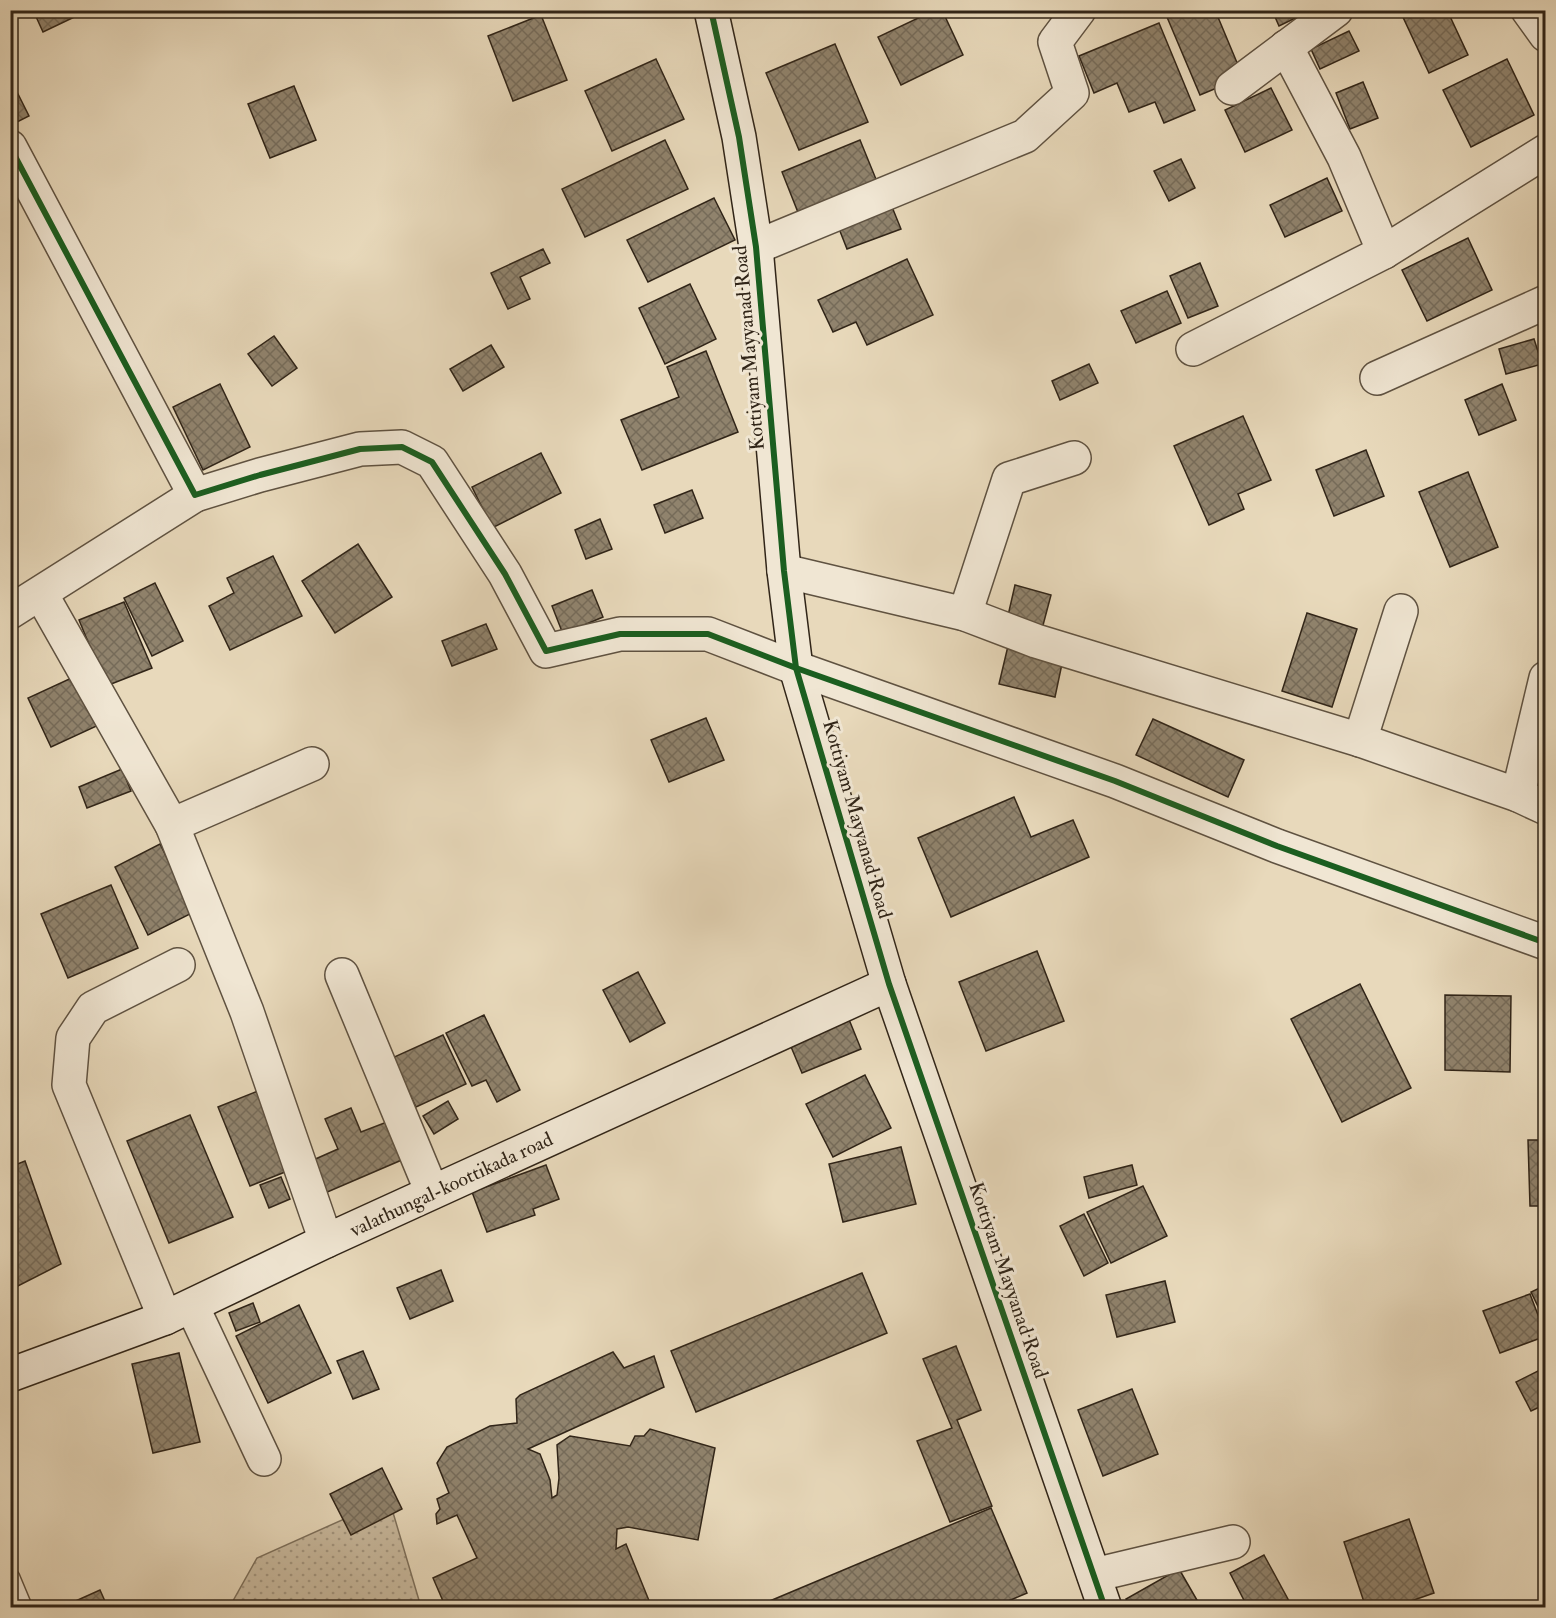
<svg xmlns="http://www.w3.org/2000/svg" width="1556" height="1618" viewBox="0 0 1556 1618" font-family="'IM FELL Double Pica',serif">
<style>
.park{fill:url(#park-dots);stroke:#7d705c;stroke-width:1.5}
.building{fill:url(#building-cross-hatch);stroke:#312518;stroke-width:1.5}
.lines{fill:none;stroke-linecap:round;stroke-linejoin:round}
.lane-casing{stroke:#5f5241;stroke-width:21}
.street-casing{stroke:#5f5241;stroke-width:36}
.secondary-casing{stroke:#312518;stroke-width:36}
.lane{stroke:#f0e6d3;stroke-width:18}
.street{stroke:#f0e6d3;stroke-width:33}
.secondary{stroke:#f0e6d3;stroke-width:33}
.cycleway-casing{stroke:#f0e6d3;stroke-width:10}
.cycleway{stroke:#1b5e20;stroke-width:6}
.labels{text-anchor:middle;stroke-width:6;stroke-linejoin:round;paint-order:stroke}
.street-label{font-size:20px;fill:#312518;stroke:#f0e6d3}
</style>
<defs>
<pattern id="park-dots" width="8" height="8" patternUnits="userSpaceOnUse" patternTransform="scale(1.5)"><rect width="8" height="8" fill="#c9ba9f"/><path d="M2 2h.1M6 6h.1" fill="none" stroke="#a49781" stroke-width="1.8" stroke-linecap="round"/></pattern>
<pattern id="building-cross-hatch" width="8" height="8" patternUnits="userSpaceOnUse" patternTransform="scale(1.5)"><rect width="8" height="8" fill="#90836d"/><path d="M0 0l8 8M0 8l8-8" fill="none" stroke="#766b59"/></pattern>
</defs>
<rect width="100%" height="100%" fill="#e8d9bb"/>
<filter id="stains"><feTurbulence type="fractalNoise" baseFrequency=".00333" numOctaves="4"/><feColorMatrix values="0 0 0 0 .2 0 0 0 0 .09 0 0 0 0 .02 0 0 0 .5 -.17"/></filter>
<radialGradient id="worn" r=".72"><stop offset=".6" stop-color="#630" stop-opacity="0"/><stop offset="1" stop-color="#630" stop-opacity=".3"/></radialGradient>
<!-- park -->
<path class="park" d="M 389,1499 L 421,1607 L 229,1608 L 257,1558 Z"/>
<!-- building -->
<g class="building">
<path d="M 33,10 L 89,10 L 43,32 Z"/>
<path d="M 935,10 L 942,10 L 963,55 L 901,85 L 878,37 Z"/>
<path d="M 1164,10 L 1215,10 L 1243,77 L 1200,95 Z"/>
<path d="M 1272,10 L 1312,10 L 1279,26 Z"/>
<path d="M 1412,10 L 1447,10 L 1468,55 L 1429,73 L 1402,15 Z"/>
<path d="M 541,15 L 567,80 L 513,101 L 488,36 Z"/>
<path d="M 1159,23 L 1195,110 L 1164,123 L 1155,102 L 1129,112 L 1117,83 L 1094,93 L 1079,56 Z"/>
<path d="M 1349,31 L 1359,51 L 1320,69 L 1311,49 Z"/>
<path d="M 835,44 L 868,122 L 799,150 L 766,73 Z"/>
<path d="M 656,59 L 684,119 L 612,151 L 585,91 Z"/>
<path d="M 1507,59 L 1534,115 L 1471,147 L 1443,90 Z"/>
<path d="M 1363,82 L 1378,118 L 1350,129 L 1336,93 Z"/>
<path d="M 13,84 L 29,116 L 13,124 L 10,120 L 10,85 Z"/>
<path d="M 294,86 L 316,140 L 270,158 L 248,104 Z"/>
<path d="M 1271,88 L 1292,130 L 1245,152 L 1225,110 Z"/>
<path d="M 665,140 L 688,189 L 585,237 L 562,189 Z"/>
<path d="M 860,140 L 880,189 L 801,220 L 782,172 Z"/>
<path d="M 1181,159 L 1195,188 L 1169,201 L 1154,171 Z"/>
<path d="M 1327,178 L 1342,211 L 1285,237 L 1270,205 Z"/>
<path d="M 714,198 L 735,240 L 648,282 L 627,240 Z"/>
<path d="M 890,202 L 901,229 L 847,249 L 836,221 Z"/>
<path d="M 1468,238 L 1492,290 L 1427,321 L 1402,270 Z"/>
<path d="M 543,249 L 550,263 L 520,277 L 530,299 L 508,309 L 491,273 Z"/>
<path d="M 907,259 L 933,315 L 867,345 L 856,322 L 833,332 L 818,300 Z"/>
<path d="M 1200,263 L 1218,306 L 1188,318 L 1170,276 Z"/>
<path d="M 690,284 L 716,339 L 665,364 L 639,308 Z"/>
<path d="M 1167,291 L 1181,323 L 1136,343 L 1121,311 Z"/>
<path d="M 274,336 L 297,368 L 272,386 L 248,354 Z"/>
<path d="M 1534,339 L 1542,364 L 1506,374 L 1499,349 Z"/>
<path d="M 491,345 L 504,367 L 463,391 L 450,369 Z"/>
<path d="M 706,351 L 738,432 L 642,470 L 621,420 L 679,397 L 667,367 Z"/>
<path d="M 1089,364 L 1098,383 L 1060,400 L 1052,381 Z"/>
<path d="M 220,384 L 250,447 L 203,470 L 173,407 Z"/>
<path d="M 1502,384 L 1516,420 L 1479,435 L 1465,400 Z"/>
<path d="M 1243,416 L 1271,480 L 1238,494 L 1244,509 L 1209,525 L 1174,446 Z"/>
<path d="M 1366,450 L 1384,496 L 1334,516 L 1316,470 Z"/>
<path d="M 541,453 L 561,493 L 492,528 L 472,487 Z"/>
<path d="M 1468,472 L 1498,547 L 1450,567 L 1419,492 Z"/>
<path d="M 692,490 L 703,518 L 665,533 L 654,505 Z"/>
<path d="M 600,519 L 612,549 L 586,559 L 575,530 Z"/>
<path d="M 358,544 L 392,597 L 335,633 L 302,581 Z"/>
<path d="M 273,556 L 302,616 L 230,650 L 209,606 L 234,593 L 227,578 Z"/>
<path d="M 155,583 L 183,641 L 152,656 L 124,598 Z"/>
<path d="M 1015,585 L 1051,595 L 1042,629 L 1007,620 Z"/>
<path d="M 592,590 L 603,617 L 563,634 L 552,606 Z"/>
<path d="M 124,602 L 152,668 L 106,686 L 79,620 Z"/>
<path d="M 1307,613 L 1357,629 L 1332,707 L 1282,691 Z"/>
<path d="M 486,624 L 497,649 L 452,666 L 442,641 Z"/>
<path d="M 1008,646 L 1063,659 L 1055,697 L 999,684 Z"/>
<path d="M 78,675 L 101,724 L 51,747 L 28,698 Z"/>
<path d="M 706,718 L 724,760 L 669,782 L 651,740 Z"/>
<path d="M 1153,719 L 1244,760 L 1228,797 L 1136,755 Z"/>
<path d="M 122,769 L 131,791 L 87,808 L 79,787 Z"/>
<path d="M 1014,797 L 1031,837 L 1073,820 L 1089,857 L 951,917 L 918,838 Z"/>
<path d="M 160,844 L 194,912 L 148,935 L 115,867 Z"/>
<path d="M 111,885 L 138,948 L 68,978 L 41,914 Z"/>
<path d="M 1037,951 L 1064,1021 L 986,1051 L 959,982 Z"/>
<path d="M 638,972 L 665,1023 L 630,1042 L 603,990 Z"/>
<path d="M 1360,984 L 1411,1088 L 1342,1122 L 1291,1019 Z"/>
<path d="M 1445,995 L 1511,996 L 1510,1072 L 1445,1070 Z"/>
<path d="M 484,1015 L 520,1090 L 497,1102 L 486,1080 L 472,1086 L 446,1033 Z"/>
<path d="M 848,1017 L 861,1049 L 802,1073 L 789,1042 Z"/>
<path d="M 443,1035 L 466,1084 L 416,1107 L 392,1058 Z"/>
<path d="M 865,1075 L 891,1128 L 833,1157 L 806,1104 Z"/>
<path d="M 263,1089 L 295,1168 L 250,1186 L 218,1107 Z"/>
<path d="M 448,1101 L 458,1119 L 434,1134 L 423,1116 Z"/>
<path d="M 351,1108 L 361,1132 L 387,1122 L 404,1159 L 325,1193 L 311,1161 L 338,1149 L 325,1119 Z"/>
<path d="M 190,1115 L 233,1217 L 169,1243 L 127,1141 Z"/>
<path d="M 1528,1140 L 1546,1140 L 1546,1206 L 1530,1206 Z"/>
<path d="M 901,1147 L 916,1204 L 843,1222 L 829,1164 Z"/>
<path d="M 25,1161 L 61,1264 L 10,1290 L 10,1167 Z"/>
<path d="M 546,1165 L 559,1199 L 533,1209 L 535,1215 L 487,1232 L 472,1192 Z"/>
<path d="M 1132,1165 L 1137,1185 L 1089,1198 L 1084,1177 Z"/>
<path d="M 281,1177 L 290,1199 L 269,1208 L 260,1185 Z"/>
<path d="M 1143,1186 L 1167,1236 L 1111,1263 L 1087,1212 Z"/>
<path d="M 1084,1214 L 1108,1263 L 1084,1276 L 1060,1226 Z"/>
<path d="M 441,1270 L 453,1301 L 410,1319 L 397,1288 Z"/>
<path d="M 862,1273 L 887,1333 L 696,1412 L 671,1351 Z"/>
<path d="M 1165,1281 L 1175,1322 L 1117,1337 L 1106,1295 Z"/>
<path d="M 1546,1285 L 1546,1323 L 1531,1292 Z"/>
<path d="M 1530,1294 L 1546,1336 L 1500,1353 L 1483,1311 Z"/>
<path d="M 253,1303 L 260,1322 L 236,1331 L 229,1313 Z"/>
<path d="M 299,1305 L 331,1373 L 268,1403 L 236,1336 Z"/>
<path d="M 956,1346 L 981,1410 L 957,1420 L 992,1506 L 950,1522 L 917,1441 L 952,1428 L 923,1359 Z"/>
<path d="M 363,1351 L 379,1389 L 353,1399 L 337,1361 Z"/>
<path d="M 613,1352 L 624,1368 L 654,1356 L 664,1387 L 528,1449 L 540,1454 L 550,1480 L 552,1498 L 557,1495 L 559,1478 L 557,1445 L 570,1436 L 630,1446 L 635,1436 L 644,1436 L 650,1429 L 715,1448 L 698,1540 L 628,1527 L 617,1529 L 616,1549 L 626,1544 L 652,1608 L 446,1608 L 433,1578 L 477,1558 L 457,1515 L 437,1524 L 436,1514 L 440,1509 L 437,1499 L 449,1493 L 437,1463 L 447,1447 L 490,1426 L 517,1423 L 516,1399 L 520,1395 Z"/>
<path d="M 179,1353 L 200,1442 L 153,1453 L 132,1364 Z"/>
<path d="M 1546,1367 L 1546,1404 L 1531,1411 L 1516,1382 Z"/>
<path d="M 1132,1389 L 1158,1454 L 1103,1476 L 1078,1410 Z"/>
<path d="M 382,1468 L 402,1509 L 351,1535 L 330,1494 Z"/>
<path d="M 991,1508 L 1027,1593 L 992,1608 L 767,1608 L 765,1603 Z"/>
<path d="M 1409,1519 L 1434,1593 L 1391,1608 L 1366,1608 L 1344,1542 Z"/>
<path d="M 1264,1555 L 1289,1601 L 1277,1608 L 1248,1608 L 1230,1573 Z"/>
<path d="M 1179,1569 L 1201,1607 L 1132,1608 L 1126,1599 Z"/>
<path d="M 100,1590 L 108,1608 L 60,1608 Z"/>
</g>
<g class="lines">
<defs>
<path id="lane" d="M 10,1577 L 23,1608"/>
<g id="street">
<path d="M 1528,10 L 1546,35"/>
<path d="M 1286,47 L 1344,157 L 1384,252"/>
<path d="M 1232,88 L 1336,10"/>
<path d="M 10,147 L 195,495 L 260,475 L 360,449 L 402,447 L 432,462 L 505,574 L 546,651 L 620,634 L 708,634 L 796,668 L 1115,781 L 1277,846 L 1546,943"/>
<path d="M 756,247 L 1025,136 L 1072,93 L 1055,42 L 1079,10"/>
<path d="M 1193,349 L 1384,252 L 1546,151"/>
<path d="M 1377,378 L 1546,302"/>
<path d="M 784,571 L 965,614 L 1036,641 L 1360,740 L 1518,795 L 1546,808"/>
<path d="M 41,594 L 172,825 L 247,1012 L 326,1241"/>
<path d="M 10,612 L 195,495"/>
<path d="M 965,614 L 1009,479 L 1074,458"/>
<path d="M 1360,740 L 1401,611"/>
<path d="M 1518,795 L 1546,678"/>
<path d="M 172,825 L 312,764"/>
<path d="M 342,975 L 432,1192"/>
<path d="M 192,1306 L 264,1459"/>
<path d="M 165,1318 L 69,1085 L 73,1038 L 93,1008 L 178,965"/>
<path d="M 1094,1575 L 1233,1542"/>
</g>
<g id="secondary">
<path d="M 711,10 L 739,137 L 756,247 L 784,571 L 796,668 L 889,984 L 1105,1608"/>
<path d="M 10,1375 L 165,1318 L 326,1241 L 889,984"/>
</g>
</defs>
<!-- lane casing -->
<use href="#lane" class="lane-casing"/>
<!-- street casing -->
<use href="#street" class="street-casing"/>
<!-- secondary casing -->
<use href="#secondary" class="secondary-casing"/>
<!-- lane -->
<use href="#lane" class="lane"/>
<!-- street -->
<use href="#street" class="street"/>
<!-- secondary -->
<use href="#secondary" class="secondary"/>
<defs>
<g id="cycleway">
<path d="M 711,10 L 739,137 L 756,247 L 784,571 L 796,668 L 889,984 L 1105,1608"/>
<path d="M 10,147 L 195,495 L 260,475 L 360,449 L 402,447 L 432,462 L 505,574 L 546,651 L 620,634 L 708,634 L 796,668 L 1115,781 L 1277,846 L 1546,943"/>
</g>
</defs>
<!-- cycleway casing -->
<use href="#cycleway" class="cycleway-casing"/>
<!-- cycleway -->
<use href="#cycleway" class="cycleway"/>
</g>
<g class="labels">
<!-- street labels -->
<g class="street-label">
<text transform="translate(748 348) rotate(-95)" y="7">Kottiyam Mayyanad Road</text>
<text transform="translate(858 819) rotate(74)" y="7">Kottiyam Mayyanad Road</text>
<text transform="translate(451 1184) rotate(-25)" y="7">valathungal-koottikada road</text>
<text transform="translate(1009 1280) rotate(71)" y="7">Kottiyam Mayyanad Road</text>
</g>
</g>
<!-- margin -->
<rect width="1556" height="1618" fill="none" stroke="#e8d9bb" stroke-width="36"/>
<rect x="12" y="12" width="1532" height="1594" fill="none" stroke="#312518" stroke-width="3"/>
<rect x="18" y="18" width="1520" height="1582" fill="none" stroke="#312518" stroke-width="1.5"/>
<rect width="100%" height="100%" filter="url(#stains)"/>
<rect width="100%" height="100%" fill="url(#worn)"/>
</svg>
